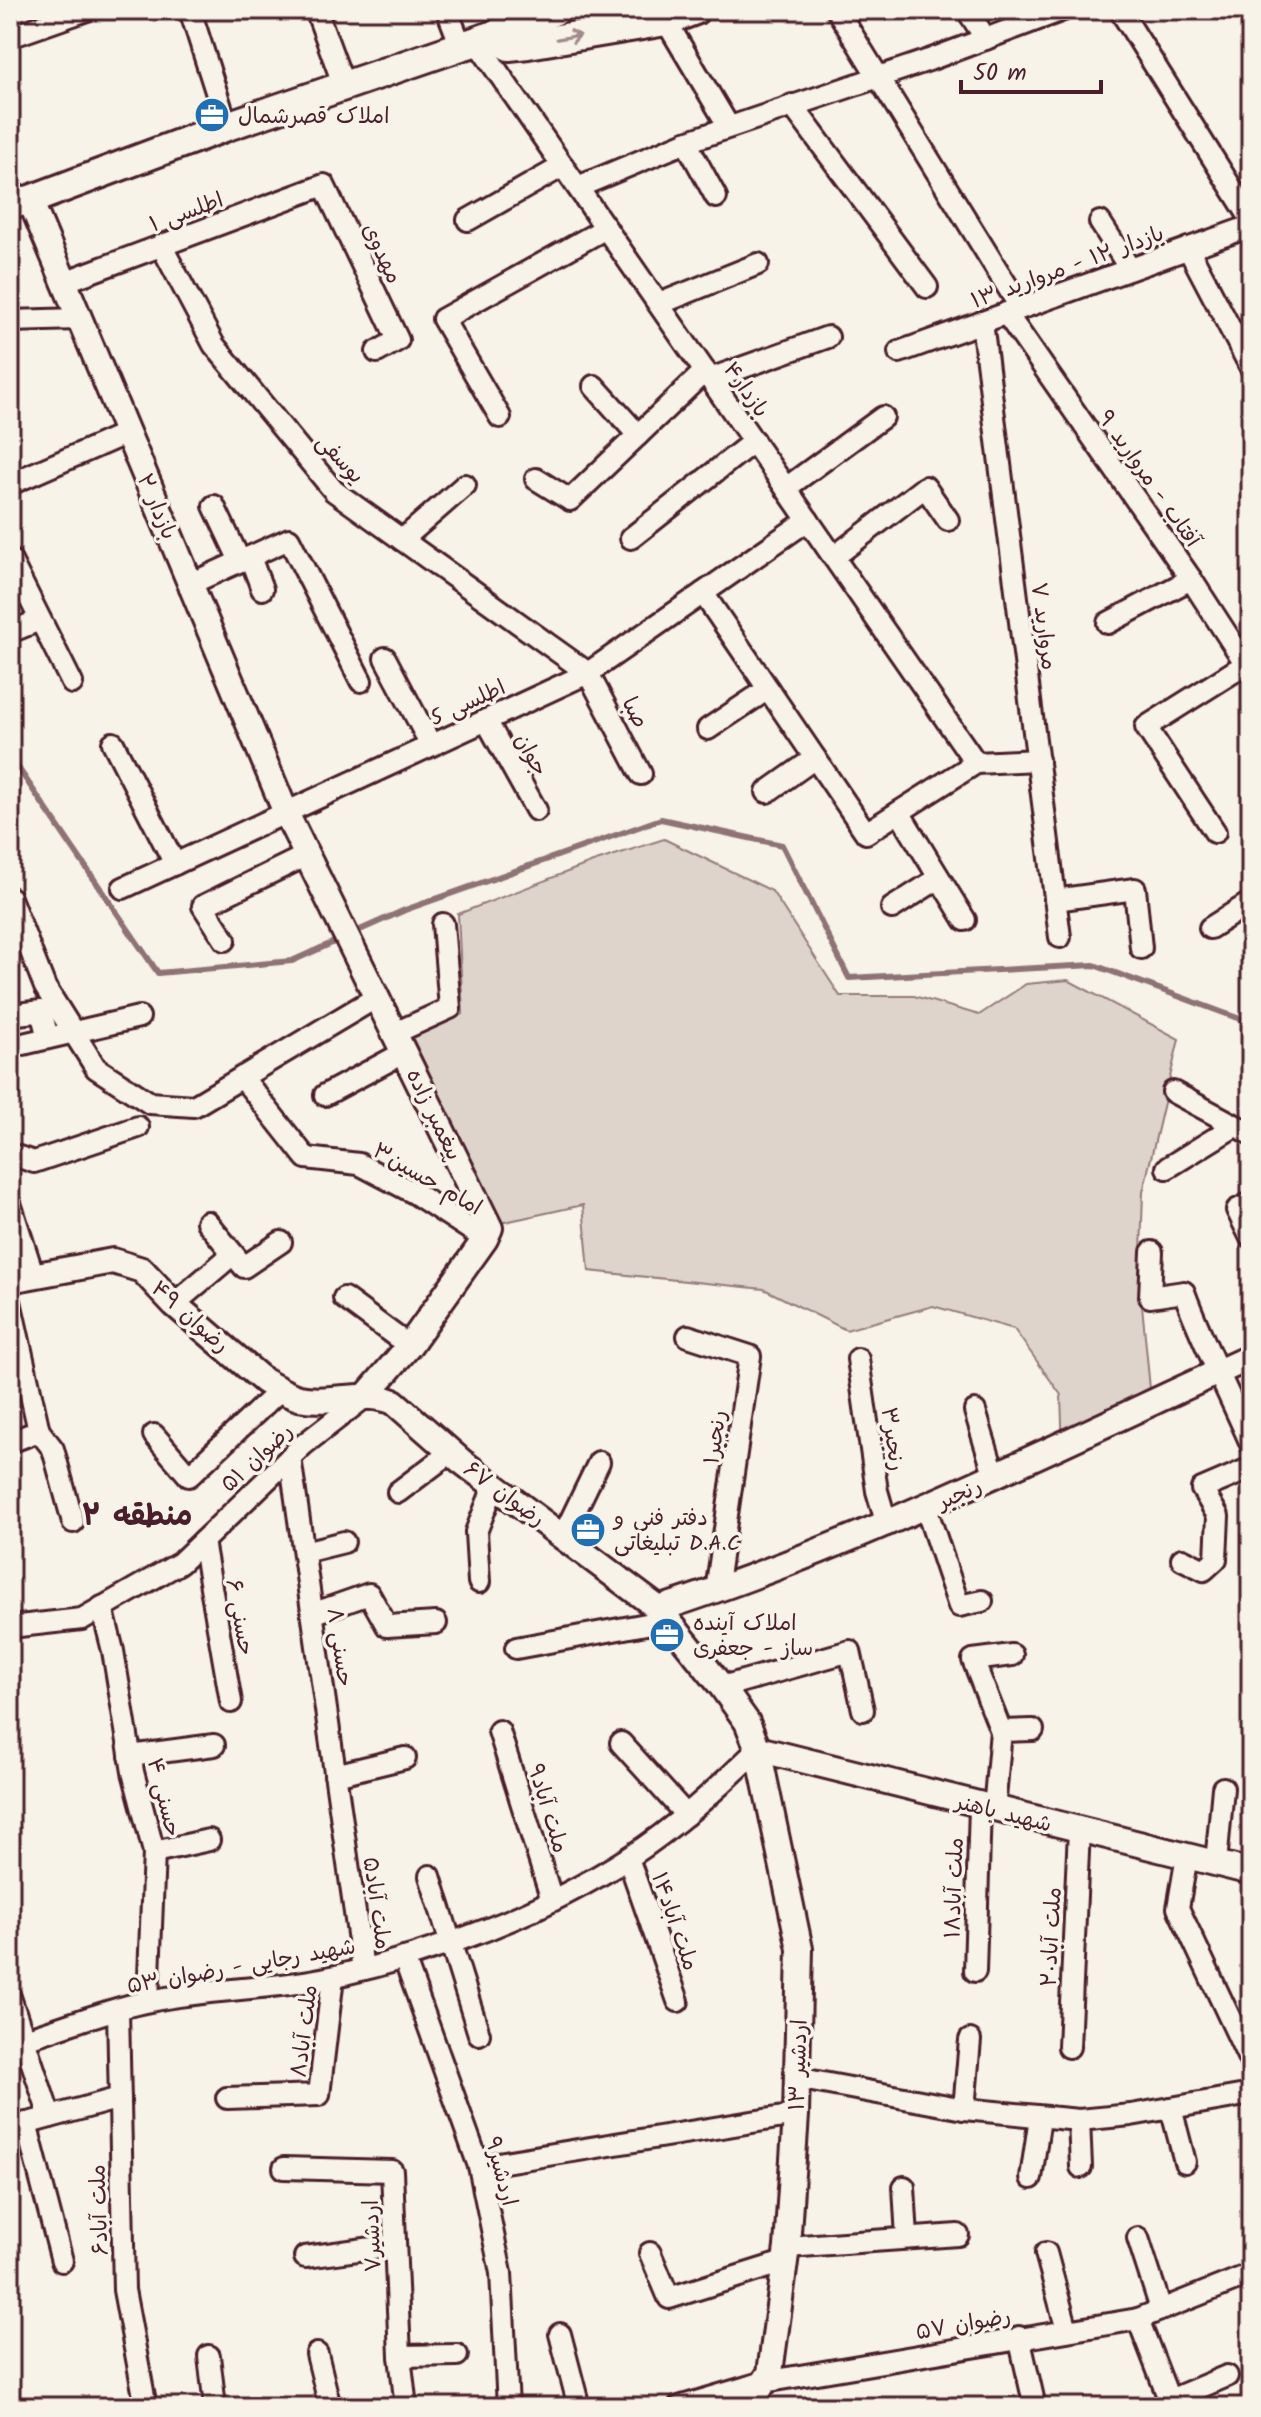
<svg xmlns="http://www.w3.org/2000/svg" width="1261" height="2417" viewBox="0 0 1261 2417" font-family="Kalam,'Playpen Sans Arabic',sans-serif">
<style>
.green{fill:#ded4cc;stroke:#947a7c;stroke-width:2}
.lines{fill:none;stroke-linecap:round;stroke-linejoin:round}
.stream{stroke:#8e7275;stroke-width:6}
.minor-casing{stroke:#4a1f2b;stroke-width:26}
.tertiary-casing{stroke:#4a1f2b;stroke-width:30}
.secondary-casing{stroke:#4a1f2b;stroke-width:34}
.minor{stroke:#f7f3e8;stroke-width:20}
.tertiary{stroke:#f7f3e8;stroke-width:24}
.secondary{stroke:#f7f3e8;stroke-width:28}
.oneway{stroke:#a0898a}
.labels{text-anchor:middle;stroke-width:7;stroke-linejoin:round;paint-order:stroke}
.poi-label{font-size:22px;fill:#4a1f2b;stroke:#f7f3e8;text-anchor:start}
.street-label{font-size:22px;fill:#4a1f2b;stroke:#f7f3e8}
.district-label{font-size:30px;font-weight:bold;fill:#4a1f2b;stroke:#f7f3e8}
</style>
<rect width="100%" height="100%" fill="#f7f3e8"/>
<filter id="ink" filterUnits="userSpaceOnUse"><feTurbulence type="fractalNoise" baseFrequency=".0125" numOctaves="2"/><feDisplacementMap in="SourceGraphic" scale="16" xChannelSelector="R" yChannelSelector="G"/><feConvolveMatrix kernelMatrix="1 2 1 2 8 2 1 2 1" color-interpolation-filters="sRGB"/></filter>
<g filter="url(#ink)">
<!-- green -->
<path class="green" d="M 664,839 L 772,891 L 840,996 L 914,996 L 979,1015 L 1026,984 L 1068,980 L 1179,1039 L 1143,1192 L 1140,1284 L 1152,1410 L 1063,1451 L 1061,1395 L 1014,1329 L 933,1306 L 846,1330 L 764,1289 L 589,1271 L 583,1205 L 500,1223 L 411,1035 L 463,1014 L 458,914 L 593,862 Z"/>
<g class="lines">
<!-- stream -->
<g class="stream">
<path d="M 10,756 L 158,973 L 292,961 L 341,939"/>
<path d="M 351,934 L 405,910 L 661,819 L 782,845 L 849,978 L 1094,965 L 1251,1023"/>
</g>
<defs>
<g id="minor">
<path d="M 190,10 L 227,126"/>
<path d="M 316,10 L 344,86"/>
<path d="M 447,10 L 461,46"/>
<path d="M 837,10 L 1020,307"/>
<path d="M 967,10 L 986,39"/>
<path d="M 1120,10 L 1251,219"/>
<path d="M 666,21 L 729,127"/>
<path d="M 10,37 L 87,10"/>
<path d="M 477,42 L 976,763"/>
<path d="M 792,105 L 927,287"/>
<path d="M 686,142 L 716,197"/>
<path d="M 578,187 L 686,142 L 929,60 L 1063,10"/>
<path d="M 468,220 L 563,166"/>
<path d="M 1100,222 L 1130,269"/>
<path d="M 161,245 L 214,345 L 334,491 L 588,673 L 641,774"/>
<path d="M 1188,248 L 1251,368"/>
<path d="M 64,282 L 324,185 L 398,340 L 377,352"/>
<path d="M 659,304 L 758,264"/>
<path d="M 1006,313 L 1191,579 L 1251,672"/>
<path d="M 10,321 L 79,319"/>
<path d="M 982,322 L 1060,937"/>
<path d="M 899,352 L 1251,226"/>
<path d="M 710,379 L 828,337"/>
<path d="M 594,386 L 638,435"/>
<path d="M 500,417 L 443,319 L 606,228"/>
<path d="M 536,479 L 570,500 L 705,371"/>
<path d="M 10,484 L 127,433"/>
<path d="M 786,488 L 883,417"/>
<path d="M 214,506 L 240,561"/>
<path d="M 631,538 L 754,441"/>
<path d="M 402,540 L 465,485"/>
<path d="M 250,557 L 262,589"/>
<path d="M 834,557 L 925,487 L 948,520"/>
<path d="M 10,559 L 72,683"/>
<path d="M 190,584 L 289,539 L 361,681"/>
<path d="M 703,593 L 866,833 L 976,763 L 1038,760"/>
<path d="M 1108,623 L 1191,579"/>
<path d="M 10,632 L 40,620"/>
<path d="M 385,658 L 431,745"/>
<path d="M 486,720 L 536,810"/>
<path d="M 708,729 L 768,689"/>
<path d="M 113,743 L 175,864"/>
<path d="M 767,792 L 815,758"/>
<path d="M 899,812 L 965,920"/>
<path d="M 1215,832 L 1146,727 L 1246,664"/>
<path d="M 123,888 L 588,673 L 808,520"/>
<path d="M 10,898 L 45,987 L 96,1068 L 150,1103 L 194,1106 L 377,997"/>
<path d="M 1055,900 L 1135,889 L 1141,948"/>
<path d="M 892,908 L 939,878"/>
<path d="M 1210,928 L 1251,902"/>
<path d="M 225,940 L 203,906 L 307,855"/>
<path d="M 10,1015 L 41,1011 L 48,1038"/>
<path d="M 395,1033 L 450,1008 L 443,924"/>
<path d="M 10,1047 L 139,1017"/>
<path d="M 242,1077 L 306,1158 L 359,1164 L 416,1194 L 485,1239"/>
<path d="M 1173,1092 L 1251,1134"/>
<path d="M 325,1095 L 405,1052"/>
<path d="M 10,1154 L 34,1162 L 138,1127"/>
<path d="M 1167,1168 L 1235,1126"/>
<path d="M 10,1203 L 33,1274"/>
<path d="M 1251,1203 L 1237,1210 L 1251,1238"/>
<path d="M 207,1222 L 244,1267 L 281,1242"/>
<path d="M 1152,1252 L 1150,1297 L 1184,1292 C 1203,1344 1229,1393 1251,1444"/>
<path d="M 344,1298 L 409,1346"/>
<path d="M 10,1301 L 39,1431 L 53,1449 L 73,1522"/>
<path d="M 174,1304 L 233,1254"/>
<path d="M 688,1336 L 750,1356 L 716,1591"/>
<path d="M 858,1359 L 877,1491 L 887,1525"/>
<path d="M 975,1411 L 995,1477"/>
<path d="M 154,1435 L 189,1476 L 280,1390"/>
<path d="M 10,1442 L 39,1431"/>
<path d="M 290,1457 L 363,1969"/>
<path d="M 398,1492 L 451,1452"/>
<path d="M 926,1508 L 959,1606 L 982,1601"/>
<path d="M 563,1536 L 599,1462"/>
<path d="M 203,1541 L 231,1702"/>
<path d="M 304,1552 L 344,1542"/>
<path d="M 1182,1559 L 1204,1570 L 1216,1559 L 1218,1516 L 1202,1489 L 1251,1468"/>
<path d="M 479,1582 L 476,1532 L 494,1486"/>
<path d="M 102,1607 L 113,1651 L 133,1772 L 154,1852 L 148,2001"/>
<path d="M 312,1614 L 369,1594 L 387,1626 L 436,1623"/>
<path d="M 10,1627 L 82,1619 L 180,1563 L 303,1445 L 365,1397"/>
<path d="M 516,1648 L 668,1620"/>
<path d="M 722,1687 L 850,1651 L 863,1710"/>
<path d="M 499,1731 L 552,1900"/>
<path d="M 1001,1731 L 1033,1730"/>
<path d="M 621,1743 L 686,1815"/>
<path d="M 130,1756 L 214,1745"/>
<path d="M 335,1775 L 405,1758"/>
<path d="M 994,1810 L 1001,1731 L 973,1660 L 1012,1655"/>
<path d="M 154,1852 L 209,1840"/>
<path d="M 1187,1856 L 1178,1908 L 1251,2063"/>
<path d="M 628,1858 L 678,2001"/>
<path d="M 1216,1863 L 1223,1788"/>
<path d="M 430,1876 L 479,2034"/>
<path d="M 404,1958 L 479,2166 L 501,2273 L 508,2407"/>
<path d="M 975,1971 L 980,1806"/>
<path d="M 10,1997 L 50,2117"/>
<path d="M 118,2010 L 124,2290 L 146,2407"/>
<path d="M 10,2043 C 56,2031 102,2010 150,2001 C 211,1988 275,1990 336,1976 C 435,1954 543,1913 628,1858 C 676,1827 718,1788 758,1749"/>
<path d="M 1069,2047 L 1079,1830"/>
<path d="M 796,2078 L 964,2109 L 1079,2120 L 1131,2115 L 1251,2094"/>
<path d="M 227,2098 L 319,2095 L 333,1977"/>
<path d="M 1171,2108 L 1185,2162"/>
<path d="M 964,2109 L 970,2040"/>
<path d="M 1079,2120 L 1081,2167"/>
<path d="M 26,2123 L 62,2261"/>
<path d="M 10,2128 L 120,2098"/>
<path d="M 479,2166 L 796,2115"/>
<path d="M 284,2168 L 392,2171 L 400,2356 L 406,2407"/>
<path d="M 1031,2178 L 1040,2117"/>
<path d="M 904,2187 L 907,2238"/>
<path d="M 1138,2238 L 1161,2309"/>
<path d="M 787,2247 L 958,2235"/>
<path d="M 650,2253 L 669,2298 L 784,2262"/>
<path d="M 1046,2253 L 1067,2330"/>
<path d="M 305,2257 L 395,2245"/>
<path d="M 1138,2319 L 1172,2407"/>
<path d="M 560,2334 L 579,2407"/>
<path d="M 1019,2337 L 1035,2407"/>
<path d="M 317,2354 L 330,2407"/>
<path d="M 209,2356 L 215,2407"/>
<path d="M 400,2356 L 457,2355"/>
<path d="M 1170,2400 L 1227,2376"/>
<path d="M 679,2407 L 764,2382 L 1138,2319 L 1251,2274"/>
</g>
<g id="tertiary">
<path d="M 30,200 L 286,813 L 490,1228 L 485,1239 L 409,1346 L 365,1397"/>
<path d="M 10,1280 L 113,1261 L 142,1270 L 174,1304 L 264,1381 C 275,1387 287,1395 299,1398 C 330,1405 364,1389 394,1402 L 461,1461 L 659,1609 L 722,1687 L 747,1722 L 758,1749 L 800,1949 L 796,2115 L 787,2247 L 770,2373 L 748,2407"/>
<path d="M 659,1609 C 864,1543 1055,1446 1251,1357"/>
<path d="M 758,1749 L 1251,1872"/>
</g>
<g id="secondary">
<path d="M 495,37 L 509,46 L 528,44 L 666,21 L 695,10"/>
<path d="M 10,204 L 30,200 L 227,126 L 461,46 C 494,37 524,22 556,10"/>
</g>
</defs>
<!-- minor casing -->
<use href="#minor" class="minor-casing"/>
<!-- tertiary casing -->
<use href="#tertiary" class="tertiary-casing"/>
<!-- secondary casing -->
<use href="#secondary" class="secondary-casing"/>
<!-- minor -->
<use href="#minor" class="minor"/>
<!-- tertiary -->
<use href="#tertiary" class="tertiary"/>
<!-- secondary -->
<use href="#secondary" class="secondary"/>
</g>
<!-- one-way arrows -->
<defs><path id="oneway-shaft" d="M-6 0H5M1.5-3L5.5 0L1.5 3" fill="none" stroke-width="1.6" stroke-linecap="round" stroke-linejoin="round" transform="scale(2)"/></defs>
<use class="oneway" href="#oneway-shaft" transform="translate(569 37) rotate(-10)"/>
</g>
<!-- icons -->
<defs>
<symbol id="office-disc" viewBox="-11 -11 22 22"><circle r="9.5" fill="#1f6fb2" stroke="#f7f3e8"/><path d="M-6-3h4V-5.5h4V-3h4V5H-6ZM-1-4.5V-3h2v-1.5ZM-6 0V1H6V0Z" fill="#fff"/></symbol>
</defs>
<g fill-rule="evenodd">
<use href="#office-disc" x="192" y="95" width="40" height="40"/>
<use href="#office-disc" x="568" y="1510" width="40" height="40"/>
<use href="#office-disc" x="647" y="1615" width="40" height="40"/>
</g>
<g class="labels">
<!-- poi labels -->
<g class="poi-label">
<text x="238" y="123">املاک قصرشمال</text>
<text x="614" y="1525">دفتر فنی و<tspan x="614" dy="25">تبلیغاتی D.A.C</tspan></text>
<text x="693" y="1630">املاک آینده<tspan x="693" dy="25">ساز - جعفری</tspan></text>
</g>
<!-- street labels -->
<g class="street-label">
<text transform="translate(186 211) rotate(-20)" y="8">اطلسی ۱</text>
<text transform="translate(383 253) rotate(65)" y="8">مهدوی</text>
<text transform="translate(1067 266) rotate(-20)" y="8">بازدار ۱۲ - مروارید ۱۳</text>
<text transform="translate(747 389) rotate(55)" y="8">بازدار۴</text>
<text transform="translate(341 458) rotate(47)" y="8">یوسفی</text>
<text transform="translate(1150 478) rotate(55)" y="8">آفتاب - مروارید ۹</text>
<text transform="translate(158 506) rotate(67)" y="8">بازدار ۲</text>
<text transform="translate(1045 626) rotate(83)" y="8">مروارید ۷</text>
<text transform="translate(467 702) rotate(-25)" y="8">اطلسی 5</text>
<text transform="translate(636 712) rotate(63)" y="8">صبا</text>
<text transform="translate(532 754) rotate(61)" y="8">جوان</text>
<text transform="translate(435 1114) rotate(64)" y="8">پیغمبر زاده</text>
<text transform="translate(428 1178) rotate(30)" y="8">امام حسین۳</text>
<text transform="translate(191 1316) rotate(42)" y="8">رضوان ۴۹</text>
<text transform="translate(714 1437) rotate(-82)" y="8">رنجبر۱</text>
<text transform="translate(894 1439) rotate(82)" y="8">رنجبر۳</text>
<text transform="translate(256 1457) rotate(-43)" y="8">رضوان ۵۱</text>
<text transform="translate(505 1493) rotate(36)" y="8">رضوان ۶۷</text>
<text transform="translate(959 1493) rotate(-24)" y="8">رنجبر</text>
<text transform="translate(241 1617) rotate(80)" y="8">حسنی ۶</text>
<text transform="translate(341 1647) rotate(82)" y="8">حسنی ۸</text>
<text transform="translate(165 1797) rotate(76)" y="8">حسنی ۴</text>
<text transform="translate(549 1808) rotate(73)" y="8">ملت آباد۹</text>
<text transform="translate(1004 1812) rotate(14)" y="8">شهید باهنر</text>
<text transform="translate(953 1888) rotate(-88)" y="8">ملت آباد۱۸</text>
<text transform="translate(378 1903) rotate(82)" y="8">ملت آباد۵</text>
<text transform="translate(676 1921) rotate(71)" y="8">ملت آباد۱۴</text>
<text transform="translate(1050 1937) rotate(-87)" y="8">ملت آباد۲۰</text>
<text transform="translate(241 1965) rotate(-10)" y="8">شهید رجایی - رضوان ۵۳</text>
<text transform="translate(303 2031) rotate(-83)" y="8">ملت آباد۸</text>
<text transform="translate(797 2065) rotate(-88)" y="8">اردشیر ۱۳</text>
<text transform="translate(502 2171) rotate(75)" y="8">اردشیر۹</text>
<text transform="translate(98 2210) rotate(-92)" y="8">ملت آباد۶</text>
<text transform="translate(371 2236) rotate(-92)" y="8">اردشیر۷</text>
<text transform="translate(963 2323) rotate(-10)" y="8">رضوان ۵۷</text>
</g>
<!-- district labels -->
<g class="district-label">
<text x="137" y="1525">منطقه ۲</text>
</g>
</g>
<!-- margin -->
<rect width="1261" height="2417" fill="none" stroke="#f7f3e8" stroke-width="40"/>
<rect x="20" y="20" width="1221" height="2377" fill="none" stroke="#4a1f2b" stroke-width="3" filter="url(#ink)"/>
<!-- scale -->
<path d="M961 80v12h140v-12" fill="none" stroke="#4a1f2b" stroke-width="4"/>
<text x="973" y="80" font-size="24" fill="#4a1f2b" stroke="#f7f3e8" stroke-width="6" paint-order="stroke">50 m</text>
</svg>
